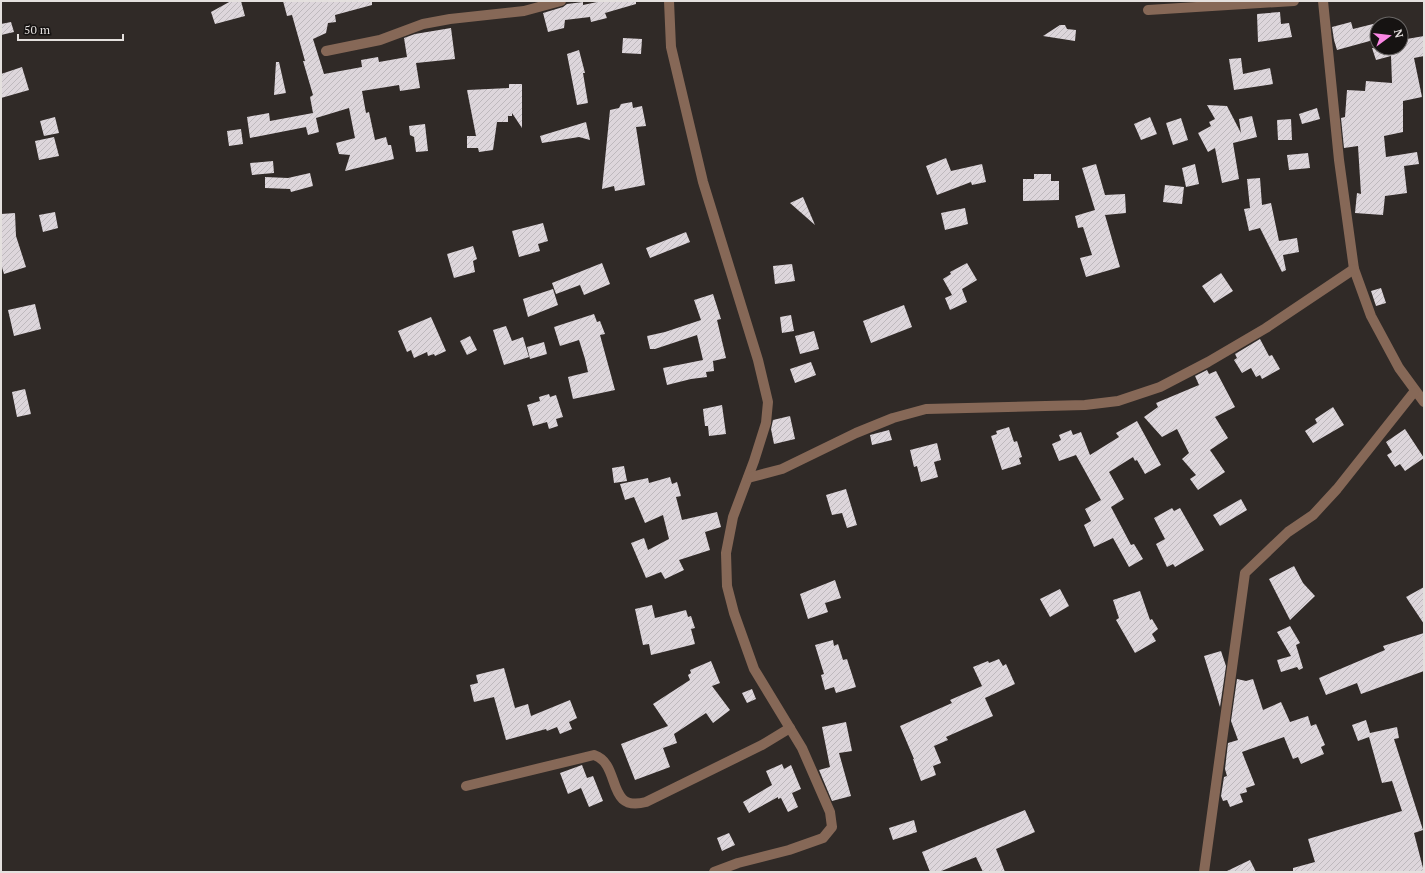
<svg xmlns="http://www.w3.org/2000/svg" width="1425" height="873" viewBox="0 0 1425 873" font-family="'PT Serif',serif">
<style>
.building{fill:url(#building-hatch)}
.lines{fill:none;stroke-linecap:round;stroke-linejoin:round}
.minor{stroke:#866857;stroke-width:10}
</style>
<defs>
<pattern id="building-hatch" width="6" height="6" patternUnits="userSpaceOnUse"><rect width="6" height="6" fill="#ddd6db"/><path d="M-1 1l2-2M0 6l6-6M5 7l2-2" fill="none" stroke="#beb9bd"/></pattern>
</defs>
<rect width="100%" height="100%" fill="#302a27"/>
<!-- building -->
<g class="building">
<path d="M 231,1 L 241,1 L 245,16 L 215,24 L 211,12 Z"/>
<path d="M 283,1 L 372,1 L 372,5 L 335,15 L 336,22 L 328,23 L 326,33 L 313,39 L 324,74 L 362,67 L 361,60 L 378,57 L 379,62 L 407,57 L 404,38 L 415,34 L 451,28 L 455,59 L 416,63 L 420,88 L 400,91 L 399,85 L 362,91 L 366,113 L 369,112 L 375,140 L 386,137 L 388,145 L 391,145 L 394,159 L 345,171 L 350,155 L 339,154 L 336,143 L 355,138 L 349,108 L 316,118 L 319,132 L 308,135 L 306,127 L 250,138 L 247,117 L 269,113 L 270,121 L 313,113 L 310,97 L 313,95 L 303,61 L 305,61 L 292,15 L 287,16 Z"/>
<path d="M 602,1 L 636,1 L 636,4 L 605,13 L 607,18 L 591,22 L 590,17 L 565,20 L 564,28 L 548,32 L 543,13 L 563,7 L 567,4 L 583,2 L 583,5 Z"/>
<path d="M 1280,12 L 1281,24 L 1289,23 L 1292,37 L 1258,42 L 1257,14 Z"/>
<path d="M 11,22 L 14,32 L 1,35 L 1,24 Z"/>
<path d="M 1351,22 L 1353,29 L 1377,23 L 1377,39 L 1337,50 L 1334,40 L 1332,27 Z"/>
<path d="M 1060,25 L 1065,25 L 1067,29 L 1076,30 L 1075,41 L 1043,36 Z"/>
<path d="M 1424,36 L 1424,56 L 1414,58 L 1422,97 L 1403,101 L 1403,132 L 1384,136 L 1386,157 L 1417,152 L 1419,164 L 1404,166 L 1407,193 L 1385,196 L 1383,215 L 1355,213 L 1357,193 L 1361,194 L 1358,146 L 1344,148 L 1341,118 L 1345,117 L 1347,90 L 1365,91 L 1366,81 L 1392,83 L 1391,56 L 1376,60 L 1372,48 L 1401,48 L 1401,40 Z"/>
<path d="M 623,38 L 642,39 L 641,54 L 622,53 Z"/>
<path d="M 579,50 L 585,73 L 583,73 L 588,103 L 577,105 L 567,54 Z"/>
<path d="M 1241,58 L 1243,74 L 1270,68 L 1273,84 L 1234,90 L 1229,59 Z"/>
<path d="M 276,62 L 279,62 L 286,93 L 274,95 Z"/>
<path d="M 22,67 L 29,90 L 1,98 L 1,74 Z"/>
<path d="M 509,84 L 522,84 L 522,128 L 512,113 L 512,116 L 508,116 L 508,122 L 497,122 L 493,150 L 479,152 L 478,148 L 467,148 L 467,136 L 476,136 L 467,90 L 509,88 Z"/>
<path d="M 632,102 L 633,108 L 642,106 L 646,126 L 636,127 L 645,185 L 615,191 L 614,186 L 602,189 L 610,110 L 619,108 L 621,104 Z"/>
<path d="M 1207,105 L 1227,106 L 1241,133 L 1239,119 L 1252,116 L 1257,137 L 1233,143 L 1239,179 L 1222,183 L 1215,148 L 1208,152 L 1198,133 L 1211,126 L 1209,122 L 1215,119 Z"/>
<path d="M 1317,108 L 1320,119 L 1302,124 L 1299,114 Z"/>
<path d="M 55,117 L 59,133 L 44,136 L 40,121 Z"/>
<path d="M 1150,117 L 1157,134 L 1141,140 L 1134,124 Z"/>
<path d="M 1181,118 L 1188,140 L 1173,145 L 1166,123 Z"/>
<path d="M 1291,119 L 1292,140 L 1278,140 L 1277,120 Z"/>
<path d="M 586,122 L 590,140 L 579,137 L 542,143 L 540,136 Z"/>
<path d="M 425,124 L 428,151 L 416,152 L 414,137 L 410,135 L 409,126 Z"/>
<path d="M 241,129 L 243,144 L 229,146 L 227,131 Z"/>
<path d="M 54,137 L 59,156 L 39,160 L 35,141 Z"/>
<path d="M 1308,153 L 1310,168 L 1289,170 L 1287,155 Z"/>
<path d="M 946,158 L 951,171 L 982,164 L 986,182 L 972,185 L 971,182 L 937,195 L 926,166 Z"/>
<path d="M 273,161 L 274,173 L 252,175 L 250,163 Z"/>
<path d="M 1096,164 L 1105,195 L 1125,194 L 1126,213 L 1105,215 L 1120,267 L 1086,277 L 1080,258 L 1092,255 L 1083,227 L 1078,228 L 1075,216 L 1095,210 L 1082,168 Z"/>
<path d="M 1195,164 L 1199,184 L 1186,187 L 1182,168 Z"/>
<path d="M 310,173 L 313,186 L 291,192 L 290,189 L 265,188 L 265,177 L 288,178 Z"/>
<path d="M 1034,174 L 1051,174 L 1051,181 L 1059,181 L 1059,200 L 1023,201 L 1023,179 L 1034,179 Z"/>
<path d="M 1260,178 L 1262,205 L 1271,203 L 1279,241 L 1297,238 L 1299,252 L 1283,255 L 1286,270 L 1282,272 L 1260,228 L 1249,231 L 1244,209 L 1250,208 L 1247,179 Z"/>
<path d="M 1165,185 L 1184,187 L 1182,204 L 1163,202 Z"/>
<path d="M 803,197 L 815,225 L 790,203 Z"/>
<path d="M 965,208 L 968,224 L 945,230 L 941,213 Z"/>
<path d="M 55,212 L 58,228 L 43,232 L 39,215 Z"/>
<path d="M 15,213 L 16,236 L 26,267 L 4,274 L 1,264 L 1,214 Z"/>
<path d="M 543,223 L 548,241 L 538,244 L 540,251 L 519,257 L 512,231 Z"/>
<path d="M 686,232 L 690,242 L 650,258 L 646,248 Z"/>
<path d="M 473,246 L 477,259 L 473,261 L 475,272 L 454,278 L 447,254 Z"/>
<path d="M 602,263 L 610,284 L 584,295 L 580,285 L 556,294 L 552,283 Z"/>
<path d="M 967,263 L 977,280 L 962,289 L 967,302 L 950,310 L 945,298 L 952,295 L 943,279 L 951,274 L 950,272 Z"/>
<path d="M 792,264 L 795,281 L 775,284 L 773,266 Z"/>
<path d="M 1221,273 L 1233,291 L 1214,303 L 1202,286 Z"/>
<path d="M 1381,288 L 1386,303 L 1376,306 L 1371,291 Z"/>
<path d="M 553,289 L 558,305 L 528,317 L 523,299 Z"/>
<path d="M 713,294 L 721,319 L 717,320 L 726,358 L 713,361 L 714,371 L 706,372 L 707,377 L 691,379 L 667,385 L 663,368 L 703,360 L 697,335 L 655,349 L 650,349 L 647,336 L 665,332 L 701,320 L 694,300 Z"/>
<path d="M 35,304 L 41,329 L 14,336 L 8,310 Z"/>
<path d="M 904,305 L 912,327 L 871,343 L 863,321 Z"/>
<path d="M 594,314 L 597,322 L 600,321 L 605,334 L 600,335 L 615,390 L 573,399 L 568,377 L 588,372 L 585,359 L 579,340 L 560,346 L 554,327 Z"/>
<path d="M 791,315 L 794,331 L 782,333 L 780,317 Z"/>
<path d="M 431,317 L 446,351 L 435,356 L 434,354 L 428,356 L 427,352 L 414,358 L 411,350 L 407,352 L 398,331 Z"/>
<path d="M 506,326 L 512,341 L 523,337 L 529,357 L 504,365 L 493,330 Z"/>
<path d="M 814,331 L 819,349 L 800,354 L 795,336 Z"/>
<path d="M 470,336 L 477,350 L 467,355 L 460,341 Z"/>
<path d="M 1260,339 L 1269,356 L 1272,355 L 1280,369 L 1262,379 L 1260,375 L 1256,377 L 1251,368 L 1242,373 L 1234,360 L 1237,358 L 1235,354 Z"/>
<path d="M 544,342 L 547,354 L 530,359 L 527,347 Z"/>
<path d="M 811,362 L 816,375 L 795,383 L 790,369 Z"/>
<path d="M 1207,370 L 1209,374 L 1216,371 L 1235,407 L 1215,417 L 1228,438 L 1210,450 L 1225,472 L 1198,490 L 1190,479 L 1196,475 L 1182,459 L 1189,453 L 1177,429 L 1162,437 L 1144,417 L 1158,407 L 1156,403 L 1199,385 L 1195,376 Z"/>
<path d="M 25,389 L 31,414 L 17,417 L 12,392 Z"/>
<path d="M 549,394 L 550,397 L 556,395 L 563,417 L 556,419 L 558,426 L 549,429 L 547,422 L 533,426 L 527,405 L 540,401 L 539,397 Z"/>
<path d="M 722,405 L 726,434 L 709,436 L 708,426 L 705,426 L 703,409 Z"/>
<path d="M 1333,407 L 1344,425 L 1313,443 L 1305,431 L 1317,423 L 1315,419 Z"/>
<path d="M 790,416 L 795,439 L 774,444 L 771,429 L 773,420 Z"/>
<path d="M 1137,421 L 1161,465 L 1145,474 L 1137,460 L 1135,461 L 1133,457 L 1109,472 L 1124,499 L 1111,507 L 1131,545 L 1134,544 L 1143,559 L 1129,567 L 1113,538 L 1094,547 L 1084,525 L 1091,521 L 1085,509 L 1101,500 L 1076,455 L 1059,461 L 1052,444 L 1061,440 L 1059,435 L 1071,430 L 1073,435 L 1081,432 L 1090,455 L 1119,437 L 1116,433 Z"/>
<path d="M 1009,427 L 1014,442 L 1017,441 L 1022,457 L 1019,458 L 1021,464 L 1002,470 L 991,436 L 997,434 L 996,431 Z"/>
<path d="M 1405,429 L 1424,458 L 1405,471 L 1400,464 L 1395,467 L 1387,455 L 1392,452 L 1386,442 Z"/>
<path d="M 889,430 L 892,440 L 872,445 L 870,435 Z"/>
<path d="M 937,443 L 941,460 L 934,462 L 938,477 L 921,482 L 917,466 L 914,467 L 910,450 Z"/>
<path d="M 624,466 L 627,481 L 614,483 L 612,468 Z"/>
<path d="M 670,477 L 672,484 L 677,482 L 681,496 L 676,497 L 682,520 L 717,512 L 721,527 L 705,532 L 710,550 L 679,560 L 684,570 L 665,579 L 661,572 L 646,578 L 631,543 L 644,538 L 648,550 L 669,539 L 663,515 L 645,523 L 634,497 L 625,500 L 620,484 L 648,478 L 649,483 Z"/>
<path d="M 846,489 L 857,525 L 847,528 L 842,513 L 832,515 L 826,495 Z"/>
<path d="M 1241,499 L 1247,510 L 1220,526 L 1213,515 Z"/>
<path d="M 1172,508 L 1174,511 L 1180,508 L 1204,550 L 1175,567 L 1173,564 L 1167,567 L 1156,544 L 1165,539 L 1154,518 Z"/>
<path d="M 1294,566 L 1303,583 L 1315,596 L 1290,620 L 1269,579 Z"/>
<path d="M 835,580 L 841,598 L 825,603 L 828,612 L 808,619 L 800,594 Z"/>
<path d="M 1424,587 L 1424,624 L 1406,597 Z"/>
<path d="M 1060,589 L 1069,606 L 1050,617 L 1040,599 Z"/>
<path d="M 1140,591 L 1150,620 L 1152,619 L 1158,629 L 1152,634 L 1156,641 L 1135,653 L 1116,620 L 1119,618 L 1113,600 Z"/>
<path d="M 652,605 L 655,618 L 686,610 L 688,617 L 691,616 L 695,628 L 691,629 L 695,644 L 651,655 L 649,644 L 643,645 L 635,609 Z"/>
<path d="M 1290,626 L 1300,643 L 1296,645 L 1303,668 L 1299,670 L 1297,667 L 1281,672 L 1277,660 L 1291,656 L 1277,632 Z"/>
<path d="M 1424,633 L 1424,671 L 1361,694 L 1357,683 L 1326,695 L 1319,678 L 1385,650 L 1383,646 Z"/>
<path d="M 833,640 L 834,646 L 838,644 L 843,660 L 847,659 L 856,687 L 836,693 L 834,687 L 825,690 L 821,675 L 824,674 L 815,645 Z"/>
<path d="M 1221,651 L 1226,666 L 1220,707 L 1204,656 Z"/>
<path d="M 999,659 L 1003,666 L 1006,664 L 1015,684 L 985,698 L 993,716 L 946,737 L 948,740 L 934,746 L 941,763 L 933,766 L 936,775 L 921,781 L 913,759 L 914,759 L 900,726 L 952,703 L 950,700 L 982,686 L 973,667 L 988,661 L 989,663 Z"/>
<path d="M 711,661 L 720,683 L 712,686 L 730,710 L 713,723 L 706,713 L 674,734 L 677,743 L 663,748 L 670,767 L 635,780 L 621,744 L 668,726 L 653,704 L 690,680 L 688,675 L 691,673 L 690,670 Z"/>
<path d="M 504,668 L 515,708 L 528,704 L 531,716 L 570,700 L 577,718 L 569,722 L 572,729 L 560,734 L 557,727 L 547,731 L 546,729 L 506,740 L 494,697 L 474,702 L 470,685 L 478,683 L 476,675 Z"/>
<path d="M 1237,679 L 1246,681 L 1253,679 L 1263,710 L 1281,702 L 1290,722 L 1308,716 L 1311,726 L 1316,724 L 1325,745 L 1321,747 L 1324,754 L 1301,764 L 1298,757 L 1293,759 L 1284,737 L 1242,752 L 1255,785 L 1246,788 L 1247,792 L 1240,794 L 1243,802 L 1230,807 L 1227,800 L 1223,801 L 1221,796 L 1224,777 L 1227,776 L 1225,769 L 1228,743 L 1238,740 L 1231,721 Z"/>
<path d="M 752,689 L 756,699 L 747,703 L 742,693 Z"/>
<path d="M 1366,720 L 1370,733 L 1397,727 L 1399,738 L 1394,739 L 1423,830 L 1414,833 L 1424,872 L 1293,872 L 1293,868 L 1315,862 L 1308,839 L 1402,811 L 1392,781 L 1382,783 L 1369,737 L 1358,741 L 1352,725 Z"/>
<path d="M 846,722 L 852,751 L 839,753 L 851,796 L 832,801 L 819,770 L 830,767 L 822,727 Z"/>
<path d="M 782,764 L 784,769 L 791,765 L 801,789 L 792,793 L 798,807 L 788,812 L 781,798 L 778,799 L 778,797 L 749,813 L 743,802 L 772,785 L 766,771 Z"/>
<path d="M 582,765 L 587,778 L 593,776 L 603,801 L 589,807 L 581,788 L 568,794 L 560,773 Z"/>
<path d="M 1025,810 L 1035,832 L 996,849 L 1005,872 L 983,872 L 976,857 L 939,872 L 930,872 L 922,852 Z"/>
<path d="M 914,820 L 917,832 L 893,840 L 889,828 Z"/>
<path d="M 729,833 L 735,845 L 722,851 L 717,838 Z"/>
<path d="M 1250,860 L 1256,872 L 1225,872 Z"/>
</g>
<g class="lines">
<!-- minor -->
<g class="minor">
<path d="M 669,1 L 671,47 L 703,182 L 758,360 L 768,402 L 766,423 L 754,461 L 733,517 L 726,553 L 727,586 L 734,613 L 754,669 L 802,748 L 830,812 L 832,827 L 823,838 L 789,850 L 738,863 L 714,872"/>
<path d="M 1323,1 L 1339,160 L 1354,269 L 1371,316 L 1399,368 L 1424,402"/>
<path d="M 1148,10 L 1294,1"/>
<path d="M 326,51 L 380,40 L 423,24 L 450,19 L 524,11 L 561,1"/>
<path d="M 748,478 L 782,469 L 856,433 L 893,418 L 926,409 L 1085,405 L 1118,401 L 1160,387 L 1208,362 L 1266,328 L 1354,269"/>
<path d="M 466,786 L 594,755 C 622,764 605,813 646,802 L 762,745 L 790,728"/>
<path d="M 1204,872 L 1245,573 L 1288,532 L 1313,515 L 1337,489 L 1414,392"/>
</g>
</g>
<!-- border -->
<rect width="1425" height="873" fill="none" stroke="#e4e0de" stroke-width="4"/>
<!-- north arrow -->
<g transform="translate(1389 36) rotate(75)"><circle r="19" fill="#161312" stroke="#686564"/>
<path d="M0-3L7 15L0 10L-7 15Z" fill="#fb87e5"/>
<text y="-6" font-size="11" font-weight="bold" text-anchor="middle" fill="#e4e0de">N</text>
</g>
<!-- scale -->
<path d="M18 34v6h105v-6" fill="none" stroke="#e4e0de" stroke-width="2"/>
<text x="24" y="34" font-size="12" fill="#e4e0de" stroke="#161312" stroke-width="3" paint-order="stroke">50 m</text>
</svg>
